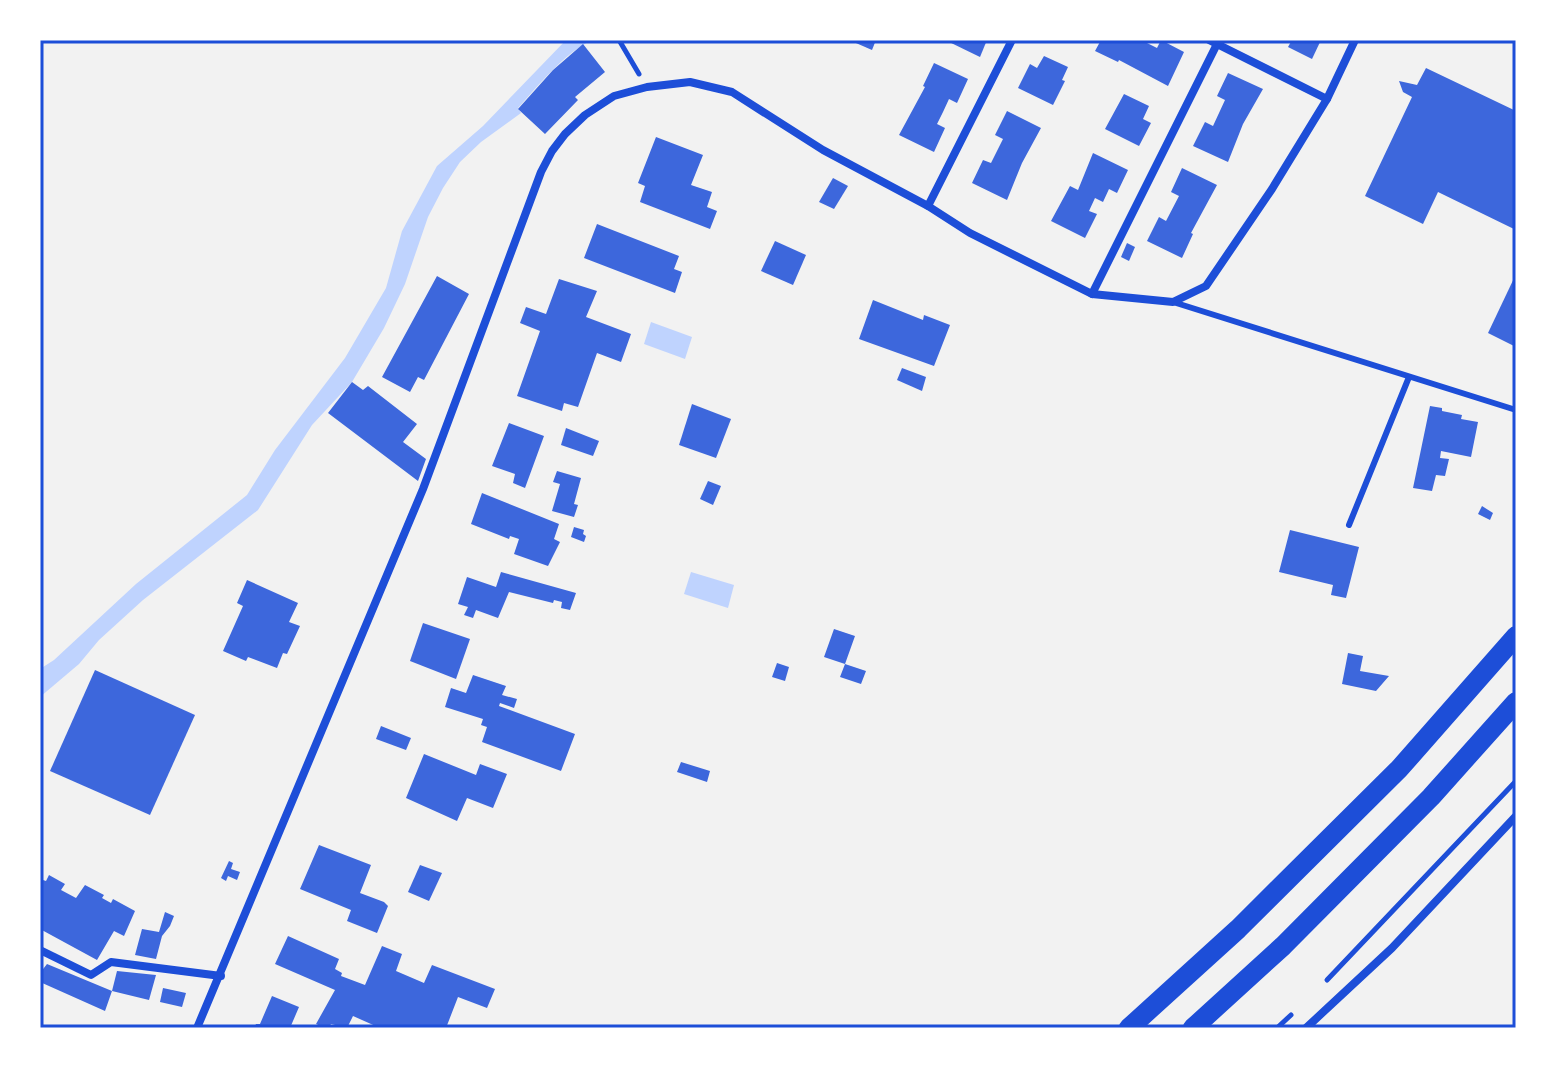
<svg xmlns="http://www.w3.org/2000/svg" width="1556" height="1068" viewBox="0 0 1556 1068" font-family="'Open Sans',sans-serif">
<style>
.water{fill:#bfd3fe}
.building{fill:#3d67dc}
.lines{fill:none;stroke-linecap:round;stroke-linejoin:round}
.path{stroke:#1d4ed8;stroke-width:5}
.service{stroke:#1d4ed8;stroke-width:6}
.minor{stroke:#1d4ed8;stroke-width:8}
.trunk{stroke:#1d4ed8;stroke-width:20}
.neatline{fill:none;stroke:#1d4ed8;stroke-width:3}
</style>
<rect width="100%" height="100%" fill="#f2f2f2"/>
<!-- water -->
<g class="water">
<path d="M 566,40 L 592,40 C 562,55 540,84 518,108 L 521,113 L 481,142 L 460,162 L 443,188 L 428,217 L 405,284 L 384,328 L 352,382 L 312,425 L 258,510 L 143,600 L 99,640 L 79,664 L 40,697 L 40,669 L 54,660 L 136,584 L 247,495 L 275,450 L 345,358 L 386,288 L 402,231 L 437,166 L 483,126 Z"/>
<path d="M 651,322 L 692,337 L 685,359 L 644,344 Z"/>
<path d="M 691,572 L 734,585 L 728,608 L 684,594 Z"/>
</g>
<!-- building -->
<g class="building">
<path d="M 849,40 L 876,40 L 872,50 Z"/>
<path d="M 945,40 L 987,40 L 980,57 Z"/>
<path d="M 1101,40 L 1141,40 L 1157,48 L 1161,40 L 1184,52 L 1168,86 L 1119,60 L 1118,62 L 1095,51 Z"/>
<path d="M 1292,40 L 1321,40 L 1312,59 L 1288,47 Z"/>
<path d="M 583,44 L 605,72 L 575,97 L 578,100 L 545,134 L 518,109 L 553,70 Z"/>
<path d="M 1044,56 L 1068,67 L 1062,80 L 1065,81 L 1053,105 L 1018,88 L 1030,64 L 1037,68 Z"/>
<path d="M 934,63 L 968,79 L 957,103 L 949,99 L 943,112 L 937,124 L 945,128 L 934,152 L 899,135 L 925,87 L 923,86 Z"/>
<path d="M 1426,68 L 1516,111 L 1516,230 L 1438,192 L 1423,224 L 1365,196 L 1412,97 L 1403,92 L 1399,81 L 1417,85 Z"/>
<path d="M 1228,73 L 1263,89 L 1243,124 L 1228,162 L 1193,146 L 1205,122 L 1213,126 L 1225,100 L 1217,96 Z"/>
<path d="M 1124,94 L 1149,106 L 1143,119 L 1151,123 L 1139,146 L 1105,129 Z"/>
<path d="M 1007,111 L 1041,128 L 1022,163 L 1007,200 L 972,183 L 983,160 L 991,163 L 1003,139 L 995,135 Z"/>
<path d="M 656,137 L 703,155 L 691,185 L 712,192 L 707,207 L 717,211 L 710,229 L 640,202 L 645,186 L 638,183 Z"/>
<path d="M 1093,153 L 1128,170 L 1117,193 L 1109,189 L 1103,202 L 1095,198 L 1089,211 L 1097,214 L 1085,238 L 1051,221 L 1070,186 L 1078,190 Z"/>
<path d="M 1182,168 L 1217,185 L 1191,233 L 1193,234 L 1182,258 L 1147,241 L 1159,217 L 1166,221 L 1179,196 L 1171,192 Z"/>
<path d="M 833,178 L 848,186 L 834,209 L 819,202 Z"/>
<path d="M 597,224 L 679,256 L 674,269 L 682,272 L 675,293 L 584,258 Z"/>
<path d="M 775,241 L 806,255 L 793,285 L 761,271 Z"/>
<path d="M 1127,243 L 1135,247 L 1129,261 L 1121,257 Z"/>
<path d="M 1516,274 L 1516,347 L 1488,333 Z"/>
<path d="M 437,276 L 469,294 L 424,380 L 418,377 L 410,392 L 382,377 Z"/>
<path d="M 559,279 L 597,291 L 586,317 L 631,334 L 621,362 L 597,353 L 578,407 L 564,403 L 562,411 L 517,396 L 540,331 L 520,323 L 526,307 L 546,314 Z"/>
<path d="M 873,300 L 923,320 L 924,315 L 950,325 L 934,366 L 859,339 Z"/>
<path d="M 902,368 L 926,377 L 922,391 L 897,380 Z"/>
<path d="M 352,382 L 363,390 L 368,386 L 417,424 L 403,442 L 426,459 L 418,481 L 328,413 Z"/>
<path d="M 692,404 L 731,419 L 716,458 L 679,445 Z"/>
<path d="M 1430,406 L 1442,408 L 1442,411 L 1462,415 L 1461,419 L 1478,422 L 1471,457 L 1441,451 L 1440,458 L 1449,459 L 1445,476 L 1436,475 L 1432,491 L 1413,488 Z"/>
<path d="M 509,423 L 544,436 L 525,488 L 513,483 L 515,474 L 492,466 Z"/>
<path d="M 566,428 L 599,441 L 593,456 L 561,445 Z"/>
<path d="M 557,471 L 581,478 L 574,504 L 578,505 L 574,517 L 552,511 L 560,484 L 553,482 Z"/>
<path d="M 708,481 L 721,486 L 713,505 L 700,499 Z"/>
<path d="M 482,493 L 559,524 L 554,539 L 560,542 L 548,566 L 514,554 L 519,539 L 510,536 L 509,539 L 471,524 Z"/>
<path d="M 1482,506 L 1493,513 L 1490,520 L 1478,514 Z"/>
<path d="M 574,527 L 584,530 L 583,534 L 586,536 L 584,542 L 571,537 Z"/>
<path d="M 1290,530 L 1359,547 L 1346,598 L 1331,595 L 1333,585 L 1279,572 Z"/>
<path d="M 501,572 L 576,593 L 570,610 L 561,608 L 562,602 L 554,600 L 553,603 L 509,592 L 498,618 L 476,610 L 473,618 L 464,615 L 468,607 L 458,604 L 467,577 L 496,587 Z"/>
<path d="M 247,580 L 298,603 L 289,622 L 300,626 L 287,654 L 283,653 L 277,668 L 248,657 L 246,661 L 223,651 L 243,606 L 237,603 Z"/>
<path d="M 423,623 L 470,639 L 456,679 L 410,661 Z"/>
<path d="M 834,629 L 855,636 L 845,664 L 866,671 L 861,684 L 840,677 L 845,664 L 824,657 Z"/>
<path d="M 1348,653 L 1363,656 L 1360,671 L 1389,676 L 1376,691 L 1342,684 Z"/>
<path d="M 777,663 L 789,667 L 785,681 L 772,677 Z"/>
<path d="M 95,670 L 195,715 L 150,815 L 50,771 Z"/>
<path d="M 473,675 L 506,686 L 502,695 L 517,699 L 514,708 L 500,703 L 499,706 L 575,734 L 561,771 L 482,742 L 487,727 L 481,725 L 483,719 L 445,707 L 451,688 L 466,693 Z"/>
<path d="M 381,726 L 411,738 L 406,750 L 376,739 Z"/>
<path d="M 424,754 L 476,775 L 480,764 L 507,774 L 493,808 L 467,798 L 457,821 L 406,798 Z"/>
<path d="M 681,762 L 710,771 L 707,782 L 677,772 Z"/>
<path d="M 319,845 L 371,865 L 360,893 L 384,902 L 388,906 L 377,933 L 347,921 L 351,910 L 300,889 Z"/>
<path d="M 229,861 L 233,863 L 231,869 L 240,872 L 237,880 L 228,876 L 226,881 L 221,878 Z"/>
<path d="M 420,865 L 442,873 L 429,901 L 408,892 Z"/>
<path d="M 49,875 L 65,884 L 61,890 L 76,898 L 85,885 L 104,895 L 102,898 L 111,903 L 113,899 L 135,911 L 124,936 L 114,931 L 97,960 L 40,929 L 40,879 L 46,881 Z"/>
<path d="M 165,912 L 174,916 L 170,926 L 162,936 L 156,959 L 135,955 L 142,929 L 159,932 Z"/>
<path d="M 288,936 L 339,959 L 335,969 L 342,973 L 341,976 L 365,985 L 382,946 L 402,954 L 396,971 L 424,983 L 432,965 L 495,989 L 487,1008 L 458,997 L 446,1028 L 380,1028 L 353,1016 L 347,1028 L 331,1024 L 329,1028 L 325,1028 L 316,1024 L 335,990 L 275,964 Z"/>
<path d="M 47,964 L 112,991 L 117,971 L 156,975 L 149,1000 L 112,991 L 105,1011 L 40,982 L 40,973 Z"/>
<path d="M 163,988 L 186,993 L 182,1007 L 160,1002 Z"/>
<path d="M 272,996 L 299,1007 L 290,1028 L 254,1028 L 256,1024 L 260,1024 Z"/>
</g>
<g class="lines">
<!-- path -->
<g class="path">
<path d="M 619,40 L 639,74"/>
<path d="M 1327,980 L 1516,781"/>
<path d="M 1277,1028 L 1291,1015"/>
</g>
<!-- service -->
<g class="service">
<path d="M 1173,302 L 1516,410"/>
<path d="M 1349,525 L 1409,377"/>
</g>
<!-- minor -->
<g class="minor">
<path d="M 1209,40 L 1327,99"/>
<path d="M 928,206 L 1012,40"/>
<path d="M 1092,294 L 1217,44"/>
<path d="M 40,950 L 91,975 L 111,962 L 221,976"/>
<path d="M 197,1028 L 423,489 L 541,172 L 552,151 L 565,134 L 585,115 L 614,96 L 647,87 L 690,82 L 732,92 L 823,150 L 928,206 L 970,233 L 1092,294 L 1173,302 L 1206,286 L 1272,189 L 1327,99 L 1355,40"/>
<path d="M 1306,1028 L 1392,948 L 1516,816"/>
</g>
<!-- trunk -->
<g class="trunk">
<path d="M 1129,1028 L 1238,929 L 1399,769 L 1516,636"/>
<path d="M 1193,1028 L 1283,946 L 1431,797 L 1516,702"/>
</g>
</g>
<!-- border -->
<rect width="1556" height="1068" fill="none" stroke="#ffffff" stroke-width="84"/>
<rect x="42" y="42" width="1472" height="984" class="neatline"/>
</svg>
